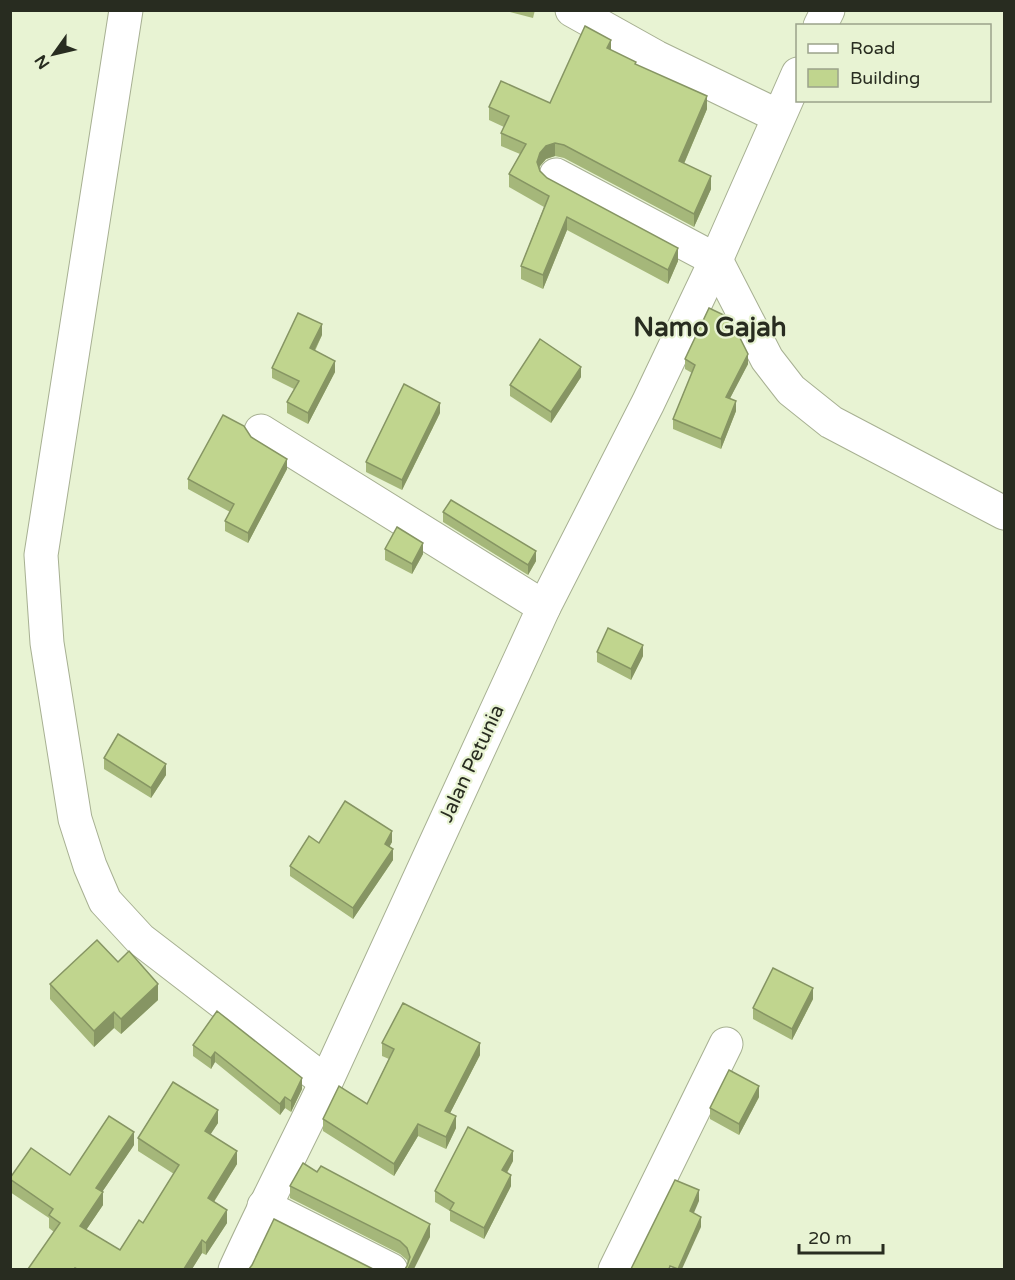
<svg xmlns="http://www.w3.org/2000/svg" width="1015" height="1280" viewBox="0 0 1015 1280" font-family="'Varela Round',sans-serif">
<style>
.lines{fill:none;stroke-linecap:round;stroke-linejoin:round}
.minor-casing{stroke:#a7b092;stroke-width:35}
.minor{stroke:#fff;stroke-width:33}
.wall{fill:#a5b77a}
.shaded-wall{fill:#869563}
.building{fill:#c0d58e;stroke:#869563;stroke-width:1.5}
.labels{text-anchor:middle;stroke-width:4.5;stroke-linejoin:round;paint-order:stroke}
.street-label{font-size:20px;fill:#282c20;stroke:#e8f3d3}
.district-label{font-size:26px;font-weight:bold;fill:#282c20;stroke:#e8f3d3}
</style>
<rect width="100%" height="100%" fill="#e8f3d3"/>
<g class="lines">
<defs>
<g id="minor">
<path d="M 126,10 L 41,555 L 47,643 L 75,819 L 90,866 L 105,901 L 140,939 L 326,1082"/>
<path d="M 572,10 L 656,57 L 778,116"/>
<path d="M 820,26 L 828,10"/>
<path d="M 556,175 L 716,260 L 767,359 L 791,390 L 831,422 L 1004,513"/>
<path d="M 261,431 L 544,607"/>
<path d="M 264,1206 L 391,1270"/>
<path d="M 235,1270 C 264,1206 296,1145 326,1082 L 544,607 L 648,403 L 716,260 L 798,74"/>
<path d="M 615,1270 L 726,1044"/>
</g>
</defs>
<!-- minor casing -->
<use href="#minor" class="minor-casing"/>
<!-- minor -->
<use href="#minor" class="minor"/>
</g>
<!-- wall -->
<g class="wall">
<path d="M 502,10 L 535,10 L 533,18 Z"/>
<path d="M 611,50 L 707,109 L 684,164 L 711,189 L 694,227 L 564,158 L 555,156 L 546,159 L 540,166 L 539,168 L 540,171 L 547,178 L 678,261 L 668,284 L 567,230 L 543,289 L 521,279 L 521,266 L 544,207 L 509,187 L 509,174 L 520,154 L 501,146 L 501,133 L 504,127 L 489,120 L 489,107 L 550,103 Z"/>
<path d="M 322,335 L 315,351 L 335,372 L 308,424 L 287,413 L 287,402 L 294,389 L 272,378 L 272,368 Z"/>
<path d="M 685,359 L 748,364 L 730,398 L 736,411 L 721,449 L 673,429 L 673,419 L 692,373 L 685,369 Z"/>
<path d="M 581,377 L 551,423 L 510,396 L 510,385 Z"/>
<path d="M 440,413 L 402,490 L 366,472 L 366,462 Z"/>
<path d="M 251,437 L 287,469 L 248,543 L 225,531 L 225,521 L 230,512 L 188,489 L 188,479 Z"/>
<path d="M 443,512 L 536,561 L 528,575 L 443,522 Z"/>
<path d="M 385,549 L 423,554 L 412,574 L 385,560 Z"/>
<path d="M 597,652 L 643,656 L 631,680 L 597,662 Z"/>
<path d="M 104,758 L 166,775 L 151,798 L 104,769 Z"/>
<path d="M 392,842 L 389,847 L 393,860 L 353,919 L 290,876 L 290,866 L 319,843 Z"/>
<path d="M 118,962 L 158,1000 L 121,1034 L 114,1028 L 94,1047 L 50,999 L 50,984 Z"/>
<path d="M 813,999 L 792,1040 L 753,1019 L 753,1008 Z"/>
<path d="M 217,1011 L 302,1089 L 291,1112 L 285,1108 L 280,1115 L 215,1062 L 211,1069 L 193,1056 L 193,1045 Z"/>
<path d="M 382,1043 L 480,1055 L 450,1113 L 456,1128 L 446,1149 L 418,1136 L 394,1176 L 323,1131 L 323,1119 L 367,1104 L 389,1059 L 382,1056 Z"/>
<path d="M 759,1097 L 739,1135 L 710,1119 L 710,1108 Z"/>
<path d="M 218,1123 L 210,1134 L 237,1164 L 214,1202 L 227,1223 L 206,1255 L 202,1253 L 192,1269 L 28,1269 L 54,1232 L 49,1228 L 49,1218 L 10,1192 L 10,1178 L 70,1175 L 134,1145 L 102,1192 L 103,1205 L 86,1230 L 120,1250 L 143,1223 L 174,1174 L 138,1151 L 138,1138 Z"/>
<path d="M 513,1161 L 507,1173 L 511,1186 L 484,1239 L 450,1221 L 450,1211 L 435,1202 L 435,1191 Z"/>
<path d="M 317,1172 L 430,1237 L 407,1266 L 408,1264 L 407,1260 L 400,1254 L 290,1198 L 290,1186 Z"/>
</g>
<!-- shaded-wall -->
<g class="shaded-wall">
<path d="M 611,40 L 611,53 L 607,48 Z"/>
<path d="M 707,96 L 707,109 L 679,175 L 679,161 Z"/>
<path d="M 555,143 L 555,156 L 546,159 L 540,166 L 537,175 L 537,162 L 540,153 L 546,146 Z"/>
<path d="M 711,176 L 711,189 L 694,227 L 694,214 Z"/>
<path d="M 567,217 L 567,230 L 543,289 L 543,275 Z"/>
<path d="M 678,248 L 678,261 L 668,284 L 668,270 Z"/>
<path d="M 322,324 L 322,335 L 310,359 L 310,348 Z"/>
<path d="M 748,354 L 748,364 L 726,406 L 726,397 Z"/>
<path d="M 335,361 L 335,372 L 308,424 L 308,413 Z"/>
<path d="M 581,367 L 581,377 L 551,423 L 551,412 Z"/>
<path d="M 736,401 L 736,411 L 721,449 L 721,439 Z"/>
<path d="M 440,403 L 440,413 L 402,490 L 402,480 Z"/>
<path d="M 287,459 L 287,469 L 248,543 L 248,533 Z"/>
<path d="M 423,543 L 423,554 L 412,574 L 412,564 Z"/>
<path d="M 536,551 L 536,561 L 528,575 L 528,565 Z"/>
<path d="M 643,645 L 643,656 L 631,680 L 631,669 Z"/>
<path d="M 166,764 L 166,775 L 151,798 L 151,788 Z"/>
<path d="M 392,831 L 392,842 L 385,855 L 385,844 Z"/>
<path d="M 393,849 L 393,860 L 353,919 L 353,908 Z"/>
<path d="M 158,984 L 158,1000 L 121,1034 L 121,1019 Z"/>
<path d="M 813,988 L 813,999 L 792,1040 L 792,1029 Z"/>
<path d="M 114,1012 L 114,1028 L 94,1047 L 94,1031 Z"/>
<path d="M 480,1043 L 480,1055 L 445,1123 L 445,1111 Z"/>
<path d="M 215,1052 L 215,1062 L 211,1069 L 211,1058 Z"/>
<path d="M 302,1078 L 302,1089 L 291,1112 L 291,1101 Z"/>
<path d="M 759,1086 L 759,1097 L 739,1135 L 739,1124 Z"/>
<path d="M 285,1097 L 285,1108 L 280,1115 L 280,1104 Z"/>
<path d="M 218,1110 L 218,1123 L 205,1143 L 205,1131 Z"/>
<path d="M 456,1116 L 456,1128 L 446,1149 L 446,1137 Z"/>
<path d="M 418,1124 L 418,1136 L 394,1176 L 394,1164 Z"/>
<path d="M 134,1132 L 134,1145 L 96,1201 L 96,1188 Z"/>
<path d="M 237,1151 L 237,1164 L 208,1211 L 208,1198 Z"/>
<path d="M 513,1151 L 513,1161 L 502,1181 L 502,1170 Z"/>
<path d="M 511,1175 L 511,1186 L 484,1239 L 484,1228 Z"/>
<path d="M 699,1190 L 699,1201 L 690,1222 L 690,1211 Z"/>
<path d="M 103,1192 L 103,1205 L 80,1239 L 80,1226 Z"/>
<path d="M 227,1210 L 227,1223 L 206,1255 L 206,1243 Z"/>
<path d="M 701,1217 L 701,1227 L 682,1269 L 678,1269 Z"/>
<path d="M 430,1224 L 430,1237 L 414,1269 L 408,1269 Z"/>
<path d="M 202,1240 L 202,1253 L 192,1269 L 184,1269 Z"/>
</g>
<!-- building -->
<g class="building">
<path d="M 585,26 L 611,40 L 607,48 L 636,62 L 635,64 L 707,96 L 679,161 L 711,176 L 694,214 L 564,145 L 555,143 L 546,146 L 540,153 L 537,162 L 540,171 L 547,178 L 678,248 L 668,270 L 567,217 L 543,275 L 521,266 L 549,196 L 509,174 L 526,144 L 501,133 L 509,116 L 489,107 L 501,81 L 550,103 Z"/>
<path d="M 709,308 L 730,318 L 748,354 L 726,397 L 736,401 L 721,439 L 673,419 L 695,365 L 685,359 Z"/>
<path d="M 298,313 L 322,324 L 310,348 L 335,361 L 308,413 L 287,402 L 299,381 L 272,368 Z"/>
<path d="M 540,339 L 581,367 L 551,412 L 510,385 Z"/>
<path d="M 404,384 L 440,403 L 402,480 L 366,462 Z"/>
<path d="M 223,415 L 244,426 L 251,437 L 287,459 L 248,533 L 225,521 L 234,504 L 188,479 Z"/>
<path d="M 451,500 L 536,551 L 528,565 L 443,512 Z"/>
<path d="M 397,527 L 423,543 L 412,564 L 385,549 Z"/>
<path d="M 608,628 L 643,645 L 631,669 L 597,652 Z"/>
<path d="M 118,734 L 166,764 L 151,788 L 104,758 Z"/>
<path d="M 345,801 L 392,831 L 385,844 L 393,849 L 353,908 L 290,866 L 309,836 L 319,843 Z"/>
<path d="M 97,940 L 118,962 L 129,951 L 158,984 L 121,1019 L 114,1012 L 94,1031 L 50,984 Z"/>
<path d="M 773,968 L 813,988 L 792,1029 L 753,1008 Z"/>
<path d="M 403,1003 L 480,1043 L 445,1111 L 456,1116 L 446,1137 L 418,1124 L 394,1164 L 323,1119 L 339,1086 L 367,1104 L 394,1049 L 382,1043 Z"/>
<path d="M 217,1011 L 302,1078 L 291,1101 L 285,1097 L 280,1104 L 215,1052 L 211,1058 L 193,1045 Z"/>
<path d="M 729,1070 L 759,1086 L 739,1124 L 710,1108 Z"/>
<path d="M 173,1082 L 218,1110 L 205,1131 L 237,1151 L 208,1198 L 227,1210 L 206,1243 L 202,1240 L 184,1269 L 77,1269 L 75,1268 L 74,1269 L 28,1269 L 60,1223 L 49,1215 L 53,1209 L 10,1179 L 10,1178 L 31,1148 L 70,1175 L 109,1116 L 134,1132 L 96,1188 L 103,1192 L 80,1226 L 120,1250 L 139,1220 L 143,1223 L 179,1165 L 138,1138 Z"/>
<path d="M 468,1127 L 513,1151 L 502,1170 L 511,1175 L 484,1228 L 450,1210 L 454,1203 L 435,1191 Z"/>
<path d="M 303,1163 L 317,1172 L 321,1166 L 430,1224 L 408,1269 L 405,1269 L 407,1266 L 410,1257 L 407,1248 L 400,1241 L 290,1186 Z"/>
<path d="M 675,1180 L 699,1190 L 690,1211 L 701,1217 L 678,1269 L 670,1266 L 669,1269 L 631,1269 Z"/>
<path d="M 274,1219 L 373,1269 L 249,1269 L 252,1265 Z"/>
</g>
<g class="labels">
<!-- street labels -->
<g class="street-label">
<text transform="translate(471 763) rotate(-65)" y="7">Jalan Petunia</text>
</g>
<!-- district labels -->
<g class="district-label">
<text x="710" y="336">Namo Gajah</text>
</g>
</g>
<!-- border -->
<rect width="1015" height="1280" fill="none" stroke="#282c20" stroke-width="24"/>
<!-- legend -->
<rect x="796" y="24" width="195" height="78" fill="#e8f3d3" stroke="#9ba38b" stroke-width="1.5"/>
<rect x="808" y="44" width="30" height="9" fill="#ffffff" stroke="#9ba38b" stroke-width="1.5"/>
<text x="850" y="54" font-size="18" fill="#282c20">Road</text>
<rect x="808" y="69" width="30" height="18" fill="#c0d58e" stroke="#9ba38b" stroke-width="1.5"/>
<text x="850" y="84" font-size="18" fill="#282c20">Building</text>
<!-- north arrow -->
<g transform="translate(54 54) rotate(236)" stroke="#e8f3d3" stroke-width="4.5" paint-order="stroke">
<path d="M0-4.5L10 22L0 15L-10 22Z" fill="#282c20"/>
<text y="-9" font-size="16" font-weight="bold" text-anchor="middle" fill="#282c20">N</text>
</g>
<!-- scale -->
<path d="M799 1244v9h84v-9" fill="none" stroke="#282c20" stroke-width="3"/>
<text x="808" y="1244" font-size="18" fill="#282c20" stroke="#e8f3d3" stroke-width="4.5" paint-order="stroke">20 m</text>
</svg>
